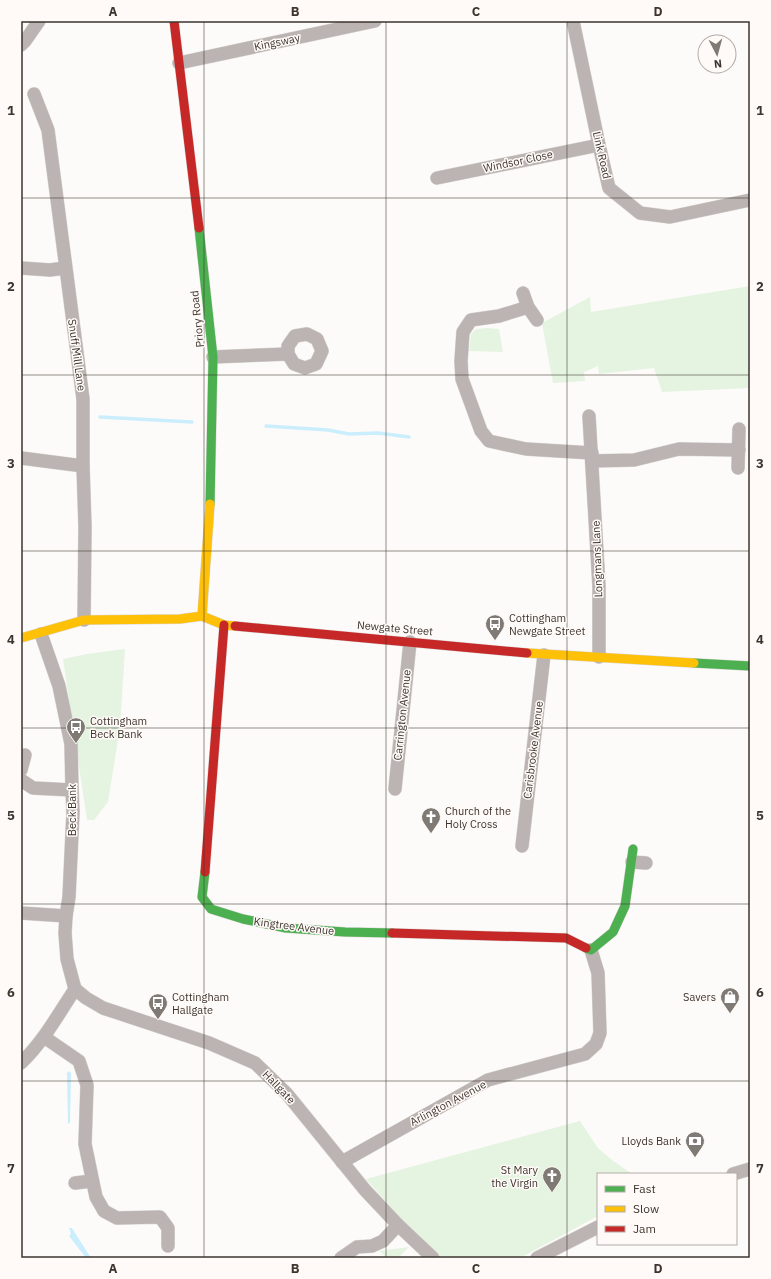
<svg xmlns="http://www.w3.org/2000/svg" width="771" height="1279" viewBox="0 0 771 1279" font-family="'IBM Plex Sans',sans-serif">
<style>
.green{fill:#e5f3e1}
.water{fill:#cbeefd}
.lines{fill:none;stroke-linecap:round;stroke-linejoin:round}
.stream{stroke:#cbeefd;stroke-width:3.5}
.street-casing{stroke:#dad7d5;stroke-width:14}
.fast-casing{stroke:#dad7d5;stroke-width:10}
.slow-casing{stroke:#dad7d5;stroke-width:10}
.jam-casing{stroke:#dad7d5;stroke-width:10}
.street{stroke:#bbb4b2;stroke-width:13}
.fast{stroke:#4caf50;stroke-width:9}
.slow{stroke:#ffc107;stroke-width:9}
.jam{stroke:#c62828;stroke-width:9}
.grid{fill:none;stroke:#3d342e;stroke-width:1;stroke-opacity:0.55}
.labels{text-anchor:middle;stroke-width:3;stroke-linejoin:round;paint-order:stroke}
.street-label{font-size:11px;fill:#3d342e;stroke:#fffaf7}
.poi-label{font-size:11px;fill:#3d342e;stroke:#fffaf7;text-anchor:start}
.neatline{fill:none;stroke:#3d342e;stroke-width:1.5}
.grid-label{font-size:13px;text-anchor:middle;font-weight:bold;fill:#3d342e}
</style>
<rect width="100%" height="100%" fill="#fdfbf9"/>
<!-- green -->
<g class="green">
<path d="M 750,286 L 750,388 L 662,392 L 654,368 L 599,374 L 598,366 L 584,372 L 585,381 L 553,383 L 542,323 L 590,297 L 591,312 Z"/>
<path d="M 487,328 L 499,329 L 503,352 L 469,351 L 471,334 L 476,329 Z"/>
<path d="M 125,649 L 120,727 L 108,802 L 94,820 L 87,820 L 63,659 L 87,654 Z"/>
<path d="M 580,1121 L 598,1148 L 612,1160 L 632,1174 L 598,1174 L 598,1216 L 520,1258 L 445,1258 L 437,1254 L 401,1219 L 366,1179 Z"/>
<path d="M 409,1247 L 398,1258 L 387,1258 L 379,1251 Z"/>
</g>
<!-- water -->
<g class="water">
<path d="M 68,1071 L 71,1073 L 70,1123 L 68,1124 L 67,1073 Z"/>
<path d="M 69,1228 L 72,1228 L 91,1258 L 86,1258 L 69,1236 L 71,1234 Z"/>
</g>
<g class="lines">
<!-- stream -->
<g class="stream">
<path d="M 100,417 L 192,422"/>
<path d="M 266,426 L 328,430 L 349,434 L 378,433 L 409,437"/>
</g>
<defs>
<g id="street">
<path d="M 573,21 L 599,145 L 609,188 L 640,213 L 670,217 L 750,200"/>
<path d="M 21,45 L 25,41 L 39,21"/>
<path d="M 179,63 L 375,21"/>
<path d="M 34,94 L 48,130 L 83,399 L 83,466 L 85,527 L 84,620"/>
<path d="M 437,178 L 599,145"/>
<path d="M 21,268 L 50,270 L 65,268"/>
<path d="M 523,293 L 528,307 L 537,320"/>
<path d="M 528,307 L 499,316 L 471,320 L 463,332 L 461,361 L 462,379 L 481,431 L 489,441 L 526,449 L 592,453"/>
<path d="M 213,357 L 288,354 L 288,346 L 295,336 L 307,334 L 317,339 L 322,351 L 316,364 L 305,368 L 294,364 L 288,354"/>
<path d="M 589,416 L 599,587 L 599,657"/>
<path d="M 21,458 L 83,466"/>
<path d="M 592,461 L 634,460 L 679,449 L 739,450"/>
<path d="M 738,468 L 739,429"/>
<path d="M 41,634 L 59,686 L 71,744 L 72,790 L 73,812 L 69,897 L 66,916 L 65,933 L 67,959 L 75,989"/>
<path d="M 21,770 L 25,755"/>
<path d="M 21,780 L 33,788 L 72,790"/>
<path d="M 395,789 L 410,642"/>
<path d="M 522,846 L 544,655"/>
<path d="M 632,862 L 646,863"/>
<path d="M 21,913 L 66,916"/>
<path d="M 75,989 L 86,998 L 103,1008 L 209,1043 L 255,1063 L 287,1094 L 365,1190 L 398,1225 L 433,1258"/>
<path d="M 44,1037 L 79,1061 L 87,1085 L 85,1144 L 96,1197 L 104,1211 L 117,1218 L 160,1217 L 168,1228 L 168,1246"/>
<path d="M 21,1063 C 43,1042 58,1015 75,989"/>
<path d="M 342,1162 L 488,1080 L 585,1054 L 596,1044 L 600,1033 L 598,973 L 591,950"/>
<path d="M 733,1174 L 750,1169"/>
<path d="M 75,1183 L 92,1181"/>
<path d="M 341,1258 L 357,1247 L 372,1246 L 383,1241 L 398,1225"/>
<path d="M 537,1258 L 598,1227"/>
</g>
<g id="fast">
<path d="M 199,228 L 213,357 L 210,504"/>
<path d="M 694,663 L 750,666"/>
<path d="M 205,872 L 202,897 L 211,909 L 243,919 L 286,928 L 345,932 L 392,933"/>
<path d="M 586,948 L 591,950 L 613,932 L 625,906 L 633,849"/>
</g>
<g id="slow">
<path d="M 202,616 L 210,504"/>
<path d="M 21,638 L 84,620 L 180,619 L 202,616 L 224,625 L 235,626"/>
<path d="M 527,653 L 694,663"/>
</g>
<g id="jam">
<path d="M 174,21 L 199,228"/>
<path d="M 235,626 L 527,653"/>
<path d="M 205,872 L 224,625"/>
<path d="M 392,933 L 566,938 L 586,948"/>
</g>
</defs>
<!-- street casing -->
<use href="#street" class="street-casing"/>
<!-- fast casing -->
<use href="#fast" class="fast-casing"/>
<!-- slow casing -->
<use href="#slow" class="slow-casing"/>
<!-- jam casing -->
<use href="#jam" class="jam-casing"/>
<!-- street -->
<use href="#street" class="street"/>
<!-- fast -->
<use href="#fast" class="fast"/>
<!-- slow -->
<use href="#slow" class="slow"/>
<!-- jam -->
<use href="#jam" class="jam"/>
</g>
<!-- grid -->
<path class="grid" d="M 204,21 L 204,1258M 386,21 L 386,1258M 567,21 L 567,1258M 21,198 L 750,198M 21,375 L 750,375M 21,551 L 750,551M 21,728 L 750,728M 21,904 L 750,904M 21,1081 L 750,1081"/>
<!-- icons -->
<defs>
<symbol id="bus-pin" viewBox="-11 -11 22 30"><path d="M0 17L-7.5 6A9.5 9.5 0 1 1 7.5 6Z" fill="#807a75" stroke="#fffaf7"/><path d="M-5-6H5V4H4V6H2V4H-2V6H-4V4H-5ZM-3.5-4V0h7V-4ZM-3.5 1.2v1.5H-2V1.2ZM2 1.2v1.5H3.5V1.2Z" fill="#fff"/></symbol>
<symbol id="church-pin" viewBox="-11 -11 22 30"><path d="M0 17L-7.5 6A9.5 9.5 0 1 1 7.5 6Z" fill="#807a75" stroke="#fffaf7"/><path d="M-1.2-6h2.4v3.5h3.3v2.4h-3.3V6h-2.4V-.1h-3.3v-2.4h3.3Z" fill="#fff"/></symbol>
<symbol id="shop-pin" viewBox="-11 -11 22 30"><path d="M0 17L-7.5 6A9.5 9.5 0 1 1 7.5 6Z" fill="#807a75" stroke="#fffaf7"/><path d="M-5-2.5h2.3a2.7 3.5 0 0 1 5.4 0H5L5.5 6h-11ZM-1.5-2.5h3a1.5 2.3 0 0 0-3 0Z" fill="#fff"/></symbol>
<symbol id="bank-pin" viewBox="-11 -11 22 30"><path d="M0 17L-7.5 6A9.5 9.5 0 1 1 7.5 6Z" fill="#807a75" stroke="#fffaf7"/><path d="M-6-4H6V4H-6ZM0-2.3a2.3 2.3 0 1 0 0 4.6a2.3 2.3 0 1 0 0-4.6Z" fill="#fff"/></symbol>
</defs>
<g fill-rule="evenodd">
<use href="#bus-pin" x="484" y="613" width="22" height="30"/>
<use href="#bus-pin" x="65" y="716" width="22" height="30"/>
<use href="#church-pin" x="420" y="806" width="22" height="30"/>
<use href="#shop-pin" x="719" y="986" width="22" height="30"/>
<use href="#bus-pin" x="147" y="992" width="22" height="30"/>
<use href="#bank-pin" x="684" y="1130" width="22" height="30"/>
<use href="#church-pin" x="541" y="1165" width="22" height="30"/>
</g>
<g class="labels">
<!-- street labels -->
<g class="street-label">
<text transform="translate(277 42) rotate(-12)" y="4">Kingsway</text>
<text transform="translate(602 155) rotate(77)" y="4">Link Road</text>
<text transform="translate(518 161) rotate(-12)" y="4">Windsor Close</text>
<text transform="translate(197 319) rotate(-96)" y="4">Priory Road</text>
<text transform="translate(77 355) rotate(82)" y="4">Snuff Mill Lane</text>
<text transform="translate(597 559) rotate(-92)" y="4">Longmans Lane</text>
<text transform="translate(395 628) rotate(5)" y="4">Newgate Street</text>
<text transform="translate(402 715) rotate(-84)" y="4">Carrington Avenue</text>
<text transform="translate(533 750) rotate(-83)" y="4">Carisbrooke Avenue</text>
<text transform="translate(72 810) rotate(-90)" y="4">Beck Bank</text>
<text transform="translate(294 926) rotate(7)" y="4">Kingtree Avenue</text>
<text transform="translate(279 1087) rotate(46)" y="4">Hallgate</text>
<text transform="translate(448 1103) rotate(-28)" y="4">Arlington Avenue</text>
</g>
<!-- poi labels -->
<g class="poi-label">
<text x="509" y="622">Cottingham<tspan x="509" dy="13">Newgate Street</tspan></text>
<text x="90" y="725">Cottingham<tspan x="90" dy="13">Beck Bank</tspan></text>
<text x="445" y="815">Church of the<tspan x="445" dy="13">Holy Cross</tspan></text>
<text x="172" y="1001">Cottingham<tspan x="172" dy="13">Hallgate</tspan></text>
<text x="716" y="1001" text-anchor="end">Savers</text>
<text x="681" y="1145" text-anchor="end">Lloyds Bank</text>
<text x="538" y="1174" text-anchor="end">St Mary<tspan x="538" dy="13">the Virgin</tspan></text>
</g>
</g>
<!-- border -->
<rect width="771" height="1279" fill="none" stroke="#fffaf7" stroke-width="44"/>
<!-- legend -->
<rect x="597" y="1173" width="140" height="72" fill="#fffaf7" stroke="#b1aba7"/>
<rect x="605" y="1186" width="20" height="6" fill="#4caf50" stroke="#b1aba7"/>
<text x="633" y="1193" font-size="12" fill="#3d342e">Fast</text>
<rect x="605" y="1206" width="20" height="6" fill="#ffc107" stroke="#b1aba7"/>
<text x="633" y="1213" font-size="12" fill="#3d342e">Slow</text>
<rect x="605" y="1226" width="20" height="6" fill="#c62828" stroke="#b1aba7"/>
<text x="633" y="1233" font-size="12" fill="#3d342e">Jam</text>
<!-- north arrow -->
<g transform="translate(717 54) rotate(174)"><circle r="19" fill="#fffaf7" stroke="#b1aba7"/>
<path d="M0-3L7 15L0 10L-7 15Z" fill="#807a75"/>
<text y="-6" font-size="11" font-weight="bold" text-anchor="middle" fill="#3d342e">N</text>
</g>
<rect x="22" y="22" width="727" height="1235" class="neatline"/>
<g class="grid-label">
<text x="113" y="16">A</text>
<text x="295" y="16">B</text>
<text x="476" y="16">C</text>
<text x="658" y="16">D</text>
<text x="11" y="115">1</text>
<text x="760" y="115">1</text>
<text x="11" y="291">2</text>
<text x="760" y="291">2</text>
<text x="11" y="468">3</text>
<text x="760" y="468">3</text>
<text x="11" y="644">4</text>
<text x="760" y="644">4</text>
<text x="11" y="820">5</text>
<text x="760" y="820">5</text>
<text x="11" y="997">6</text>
<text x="760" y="997">6</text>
<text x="11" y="1173">7</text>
<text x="760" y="1173">7</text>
<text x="113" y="1273">A</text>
<text x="295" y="1273">B</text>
<text x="476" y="1273">C</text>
<text x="658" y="1273">D</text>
</g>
</svg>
